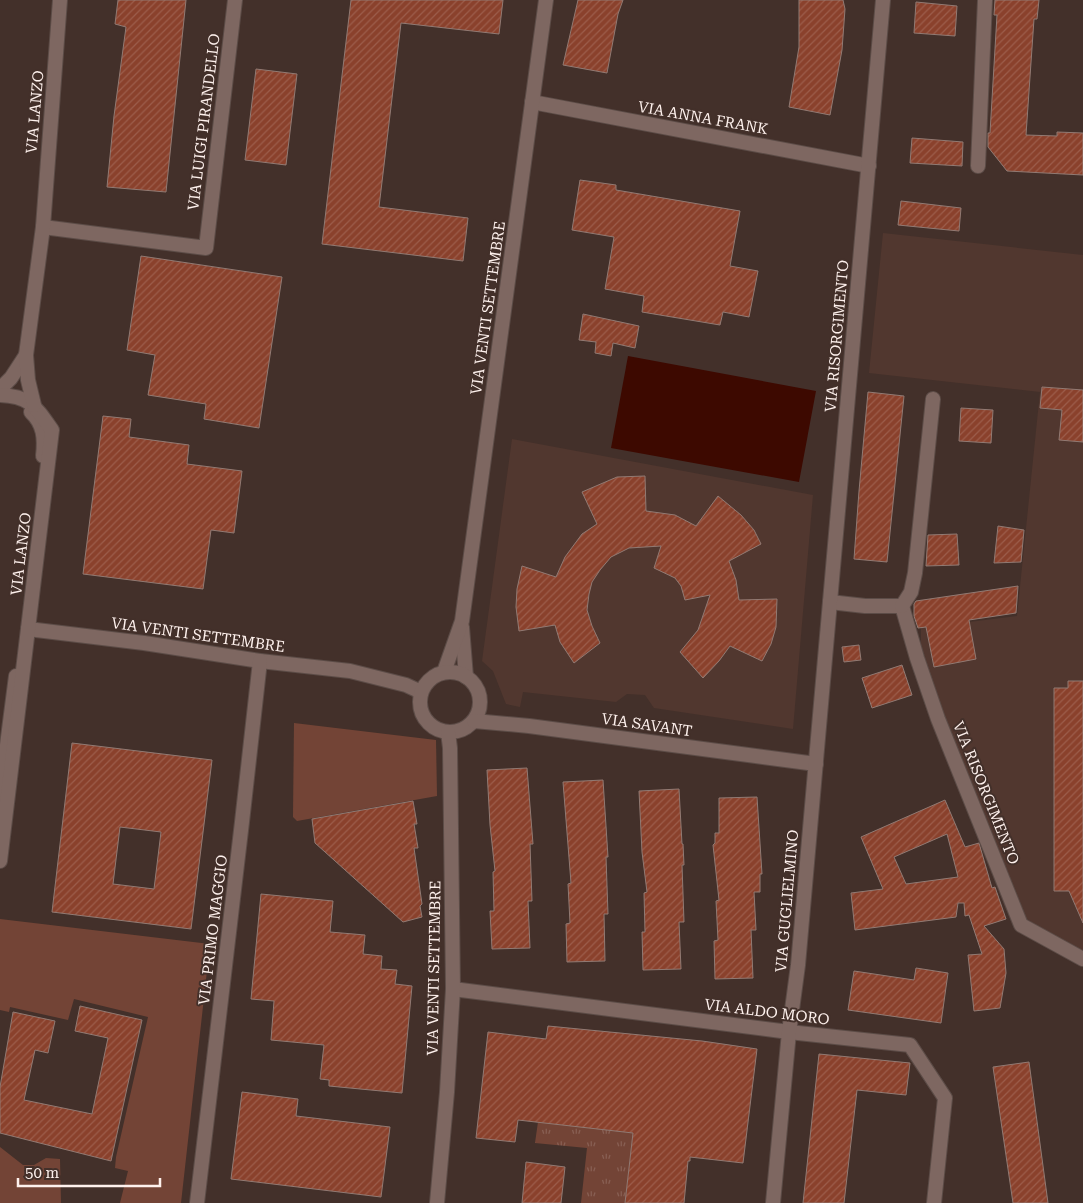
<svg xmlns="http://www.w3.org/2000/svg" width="1083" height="1203" viewBox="0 0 1083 1203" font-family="'Roboto Serif',serif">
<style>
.built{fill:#51372f}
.grass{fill:#734436}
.park{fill:url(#park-tufts)}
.water{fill:#3d0900}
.building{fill:url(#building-hatch);stroke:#917a73;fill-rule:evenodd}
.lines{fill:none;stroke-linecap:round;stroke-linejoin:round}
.pedestrian-casing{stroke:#5c4c47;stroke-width:16}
.minor-casing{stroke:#5c4c47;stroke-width:16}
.tertiary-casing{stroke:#5c4c47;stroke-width:16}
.pedestrian{stroke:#7e6761;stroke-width:14}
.minor{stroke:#7e6761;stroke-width:14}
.tertiary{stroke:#7e6761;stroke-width:14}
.labels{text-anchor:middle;stroke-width:4;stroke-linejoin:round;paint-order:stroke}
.street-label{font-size:15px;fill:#fef1ed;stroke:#43302a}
</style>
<defs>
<pattern id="park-tufts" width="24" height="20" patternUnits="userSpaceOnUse" patternTransform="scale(1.25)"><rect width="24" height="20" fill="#734436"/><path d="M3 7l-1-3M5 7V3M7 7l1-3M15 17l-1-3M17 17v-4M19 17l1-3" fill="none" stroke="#885f53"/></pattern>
<pattern id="building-hatch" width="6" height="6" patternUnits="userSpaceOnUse" patternTransform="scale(1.25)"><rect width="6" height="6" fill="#8a412c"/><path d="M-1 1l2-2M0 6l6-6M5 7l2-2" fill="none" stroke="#9c5d4b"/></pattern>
</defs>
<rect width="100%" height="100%" fill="#43302a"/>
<!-- built -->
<g class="built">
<path d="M 883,233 L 1083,255 L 1083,953 L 1024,918 L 921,656 L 921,628 L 1017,616 L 1040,392 L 869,373 Z"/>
<path d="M 512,439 L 813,495 L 793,729 L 654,708 L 645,695 L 627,694 L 616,702 L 523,692 L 520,707 L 506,704 L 493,671 L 482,661 Z"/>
</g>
<!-- grass -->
<g class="grass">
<path d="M 294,723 L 436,740 L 437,796 L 297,821 L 293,817 Z"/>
<path d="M 0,919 L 210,944 L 181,1203 L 120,1203 L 128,1171 L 115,1168 L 116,1157 L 148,1017 L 74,999 L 68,1020 L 10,1007 L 9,1012 L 0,1010 Z"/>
<path d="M 0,1147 L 23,1165 L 34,1165 L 46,1158 L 60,1159 L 61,1203 L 0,1203 Z"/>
</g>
<!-- park -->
<path class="park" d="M 538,1122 L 633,1133 L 625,1203 L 581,1203 L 587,1148 L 535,1143 Z"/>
<!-- water -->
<path class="water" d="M 628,356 L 816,391 L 799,482 L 611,448 Z"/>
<!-- building -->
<g class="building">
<path d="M 118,0 L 186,0 L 166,192 L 107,187 L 114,116 L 126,27 L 115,24 Z"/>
<path d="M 351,0 L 503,0 L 499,34 L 401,23 L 379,207 L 468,218 L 463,261 L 322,244 Z"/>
<path d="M 578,0 L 623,0 L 618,14 L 607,73 L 563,65 Z"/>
<path d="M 799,0 L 843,0 L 845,9 L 842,50 L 830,115 L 789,107 L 799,47 Z"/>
<path d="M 995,0 L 1039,0 L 1037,19 L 1034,19 L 1026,135 L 1057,136 L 1057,132 L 1083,133 L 1083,175 L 1007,171 L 988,147 L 988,133 L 990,133 L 997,15 L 994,15 Z"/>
<path d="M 916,2 L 957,6 L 955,36 L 914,33 Z"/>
<path d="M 256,69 L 297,74 L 286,165 L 245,160 Z"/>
<path d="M 912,138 L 963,142 L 962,166 L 910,163 Z"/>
<path d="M 580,180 L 616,185 L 616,190 L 740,211 L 730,266 L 758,271 L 749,317 L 723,312 L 720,325 L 642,312 L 644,296 L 605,289 L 614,237 L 572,230 Z"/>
<path d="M 901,201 L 961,208 L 959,231 L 898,225 Z"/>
<path d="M 141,256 L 282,277 L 259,428 L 204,419 L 206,404 L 148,395 L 155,355 L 127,350 Z"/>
<path d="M 583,314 L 639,326 L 635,348 L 613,343 L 611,356 L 595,353 L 596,342 L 579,340 Z"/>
<path d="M 1042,387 L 1083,390 L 1083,442 L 1059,440 L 1062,410 L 1040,408 Z"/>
<path d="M 868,392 L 904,396 L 887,562 L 854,559 L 859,491 Z"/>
<path d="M 961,408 L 993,410 L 991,443 L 959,441 Z"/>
<path d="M 103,416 L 131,419 L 129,437 L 189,445 L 187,464 L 242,471 L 234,533 L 211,530 L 203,589 L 83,574 Z"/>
<path d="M 645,476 L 646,511 L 675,515 L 696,526 L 718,496 L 741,515 L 754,530 L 761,544 L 729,561 L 736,580 L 739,600 L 777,599 L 776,627 L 771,644 L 762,661 L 730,646 L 719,661 L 703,678 L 680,652 L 698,630 L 710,595 L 685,600 L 681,586 L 675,578 L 654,568 L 661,546 L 629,548 L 611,557 L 600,570 L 592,582 L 589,594 L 587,610 L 592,626 L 600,643 L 574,663 L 560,642 L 555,625 L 519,631 L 516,607 L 517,589 L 522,566 L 556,577 L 565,557 L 582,534 L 597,524 L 582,492 L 617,477 Z"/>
<path d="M 998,526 L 1024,530 L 1021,562 L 994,563 Z"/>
<path d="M 957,534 L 959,565 L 926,566 L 928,535 Z"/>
<path d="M 1018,586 L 1016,613 L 969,620 L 976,659 L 934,667 L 926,627 L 918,628 L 914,616 L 914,604 L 916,601 Z"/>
<path d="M 859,645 L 861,660 L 844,662 L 842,647 Z"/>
<path d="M 902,665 L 912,695 L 872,708 L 862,678 Z"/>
<path d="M 1068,681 L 1083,681 L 1083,923 L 1069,891 L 1054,891 L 1054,688 L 1068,688 Z"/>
<path d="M 72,743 L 212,760 L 191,929 L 52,912 ZM 120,827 L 161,832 L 154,889 L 113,884 Z"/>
<path d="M 527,768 L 533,844 L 530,844 L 532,901 L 528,901 L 530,948 L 492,949 L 490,911 L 494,911 L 493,872 L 495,871 L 490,825 L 487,770 Z"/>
<path d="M 603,780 L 608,857 L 606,857 L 608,914 L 604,914 L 605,961 L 567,962 L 566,924 L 570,923 L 568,884 L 571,883 L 563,782 Z"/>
<path d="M 679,789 L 682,844 L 683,844 L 684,865 L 682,865 L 684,922 L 679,922 L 681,969 L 643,970 L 642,932 L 645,932 L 644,893 L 647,892 L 642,852 L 639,791 Z"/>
<path d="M 757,797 L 762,874 L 760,874 L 760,892 L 754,892 L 756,930 L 751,930 L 753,978 L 715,979 L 714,941 L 718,940 L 716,901 L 719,900 L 713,845 L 715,843 L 715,833 L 719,833 L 719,798 Z"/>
<path d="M 945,800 L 965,847 L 979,843 L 992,888 L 995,887 L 1006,919 L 984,926 L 1004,949 L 1006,973 L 1000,1008 L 974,1011 L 968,955 L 982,954 L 969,915 L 965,916 L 964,903 L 958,903 L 956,917 L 855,930 L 851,893 L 883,889 L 861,837 ZM 947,834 L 958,877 L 906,884 L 894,857 Z"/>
<path d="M 413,801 L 417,824 L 414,824 L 418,848 L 414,848 L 422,904 L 420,906 L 422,917 L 403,922 L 315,843 L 312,819 Z"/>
<path d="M 261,894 L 333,901 L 330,932 L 365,935 L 363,954 L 382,956 L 381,969 L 397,970 L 395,984 L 412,986 L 402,1093 L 329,1086 L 329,1080 L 320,1079 L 324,1045 L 271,1040 L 274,1001 L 251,999 Z"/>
<path d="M 916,968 L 948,973 L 941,1023 L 848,1010 L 854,971 L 914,980 Z"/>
<path d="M 80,1006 L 142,1020 L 111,1161 L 0,1133 L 0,1087 L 13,1012 L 55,1021 L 48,1053 L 35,1050 L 24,1100 L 92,1114 L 108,1038 L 75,1031 Z"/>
<path d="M 548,1026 L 702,1041 L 757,1049 L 743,1163 L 690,1157 L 690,1161 L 688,1161 L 684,1203 L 625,1203 L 633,1133 L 518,1120 L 515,1142 L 476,1138 L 488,1032 L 546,1039 Z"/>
<path d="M 819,1054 L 910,1063 L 906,1095 L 857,1090 L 844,1203 L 803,1203 Z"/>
<path d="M 1029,1062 L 1048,1203 L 1013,1203 L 993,1067 Z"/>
<path d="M 242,1092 L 298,1099 L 296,1116 L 390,1127 L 381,1197 L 231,1179 Z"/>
<path d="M 526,1162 L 565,1167 L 561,1203 L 522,1203 Z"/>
</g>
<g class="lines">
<defs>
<g id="pedestrian">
<path d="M 31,412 C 44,424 45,439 43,456"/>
<path d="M 0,799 L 16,676"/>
</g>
<g id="minor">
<path d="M 532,102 L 869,166"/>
<path d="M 978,166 L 985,0"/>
<path d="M 43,227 L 206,248 L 235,0"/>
<path d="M 830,602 L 865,606 L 902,606 L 917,658 L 938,719 L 1021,925 L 1083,959"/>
<path d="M 902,606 L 911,592 L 915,573 L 933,399"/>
<path d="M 462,627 L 466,677"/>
<path d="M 28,629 L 144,643 L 260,661 L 350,671 L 406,685 L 421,692"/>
<path d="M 444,672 L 462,621 L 546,0"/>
<circle cx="450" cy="702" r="30"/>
<path d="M 474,721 L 529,726 L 816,764"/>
<path d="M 453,989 L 789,1032 L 910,1045 L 945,1098 L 934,1203"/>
<path d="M 197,1203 L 242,822 L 260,661"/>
<path d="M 437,1203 L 447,1092 L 453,989 L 450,748 L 448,732"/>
<path d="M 773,1203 L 789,1032 L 798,965 L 883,0"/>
</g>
<g id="tertiary">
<path d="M 0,389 L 11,378 L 26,355"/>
<path d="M 0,395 C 30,396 36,407 52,430 L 0,861"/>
<path d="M 34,405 L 28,380 L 26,355 L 43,227 L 60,0"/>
</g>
</defs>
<!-- pedestrian casing -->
<use href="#pedestrian" class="pedestrian-casing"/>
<!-- minor casing -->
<use href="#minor" class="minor-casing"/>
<!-- tertiary casing -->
<use href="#tertiary" class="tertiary-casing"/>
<!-- pedestrian -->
<use href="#pedestrian" class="pedestrian"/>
<!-- minor -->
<use href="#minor" class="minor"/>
<!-- tertiary -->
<use href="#tertiary" class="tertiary"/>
</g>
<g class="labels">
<!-- street labels -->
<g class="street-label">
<text transform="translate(35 112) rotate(-85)" y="5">VIA LANZO</text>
<text transform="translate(703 118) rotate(10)" y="5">VIA ANNA FRANK</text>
<text transform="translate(204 122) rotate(-83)" y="5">VIA LUIGI PIRANDELLO</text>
<text transform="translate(488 308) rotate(-82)" y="5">VIA VENTI SETTEMBRE</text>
<text transform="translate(837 336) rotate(-85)" y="5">VIA RISORGIMENTO</text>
<text transform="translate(21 554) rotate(-83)" y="5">VIA LANZO</text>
<text transform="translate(198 635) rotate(8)" y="5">VIA VENTI SETTEMBRE</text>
<text transform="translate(647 725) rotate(8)" y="5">VIA SAVANT</text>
<text transform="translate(986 793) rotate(68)" y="5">VIA RISORGIMENTO</text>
<text transform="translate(787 901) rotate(-85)" y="5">VIA GUGLIELMINO</text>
<text transform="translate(213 930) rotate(-83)" y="5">VIA PRIMO MAGGIO</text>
<text transform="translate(434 968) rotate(-89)" y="5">VIA VENTI SETTEMBRE</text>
<text transform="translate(767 1012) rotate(7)" y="5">VIA ALDO MORO</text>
</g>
</g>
<!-- scale -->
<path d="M18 1178v8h142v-8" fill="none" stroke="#fef1ed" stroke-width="2.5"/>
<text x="25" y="1178" font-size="15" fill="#fef1ed" stroke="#43302a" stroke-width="4" paint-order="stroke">50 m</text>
</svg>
